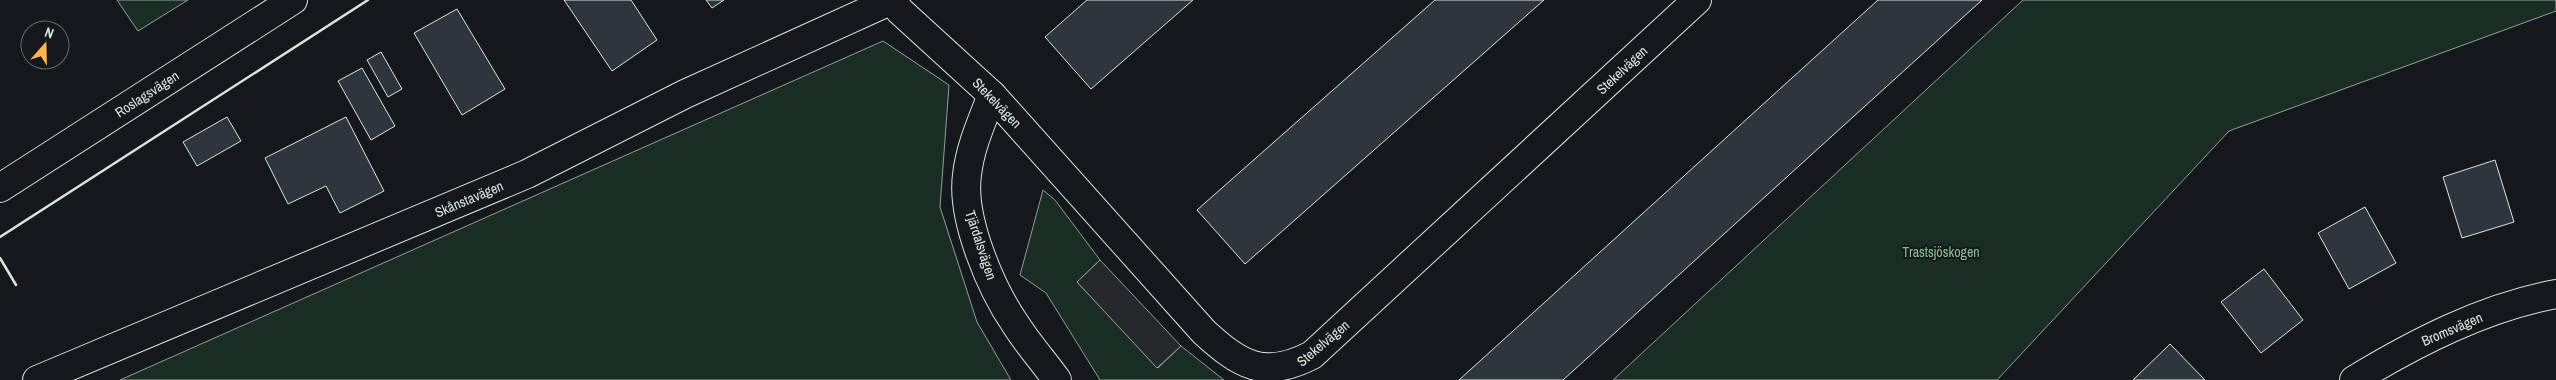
<svg xmlns="http://www.w3.org/2000/svg" width="2556" height="380" viewBox="0 0 2556 380" font-family="'Archivo Narrow',sans-serif">
<style>
.green{fill:#1a2d24;stroke:#939e99}
.parking{fill:#24282b;stroke:#939e99}
.building{fill:#2c363c;stroke:#d8e6dc}
.lines{fill:none;stroke-linecap:round;stroke-linejoin:round}
.minor-casing{stroke:#d8e6dc;stroke-width:30}
.major-casing{stroke:#d8e6dc;stroke-width:30}
.minor{stroke:#14181c;stroke-width:28}
.major{stroke:#14181c;stroke-width:28}
.wall{stroke:#d8e6dc;stroke-width:2.5}
.labels{text-anchor:middle;stroke-width:4;stroke-linejoin:round;paint-order:stroke}
.street-label{font-size:14px;fill:#d8e6dc;stroke:#14181c}
.park-label{font-size:14px;fill:#8ac095;stroke:#14181c}
</style>
<rect width="100%" height="100%" fill="#14181c"/>
<!-- green -->
<g class="green">
<path d="M 117,0 L 188,0 L 138,31 Z"/>
<path d="M 2023,0 L 2556,0 L 2556,11 L 2229,131 L 1997,380 L 1613,380 Z"/>
<path d="M 883,41 L 949,85 L 940,207 L 977,322 L 1011,380 L 120,380 Z"/>
<path d="M 1043,190 L 1055,200 L 1100,260 L 1077,282 L 1158,368 L 1181,346 L 1224,380 L 1100,380 L 1046,293 L 1020,275 Z"/>
</g>
<!-- parking -->
<path class="parking" d="M 1100,260 L 1181,346 L 1157,368 L 1077,282 Z"/>
<!-- building -->
<g class="building">
<path d="M 564,0 L 631,0 L 657,40 L 612,71 Z"/>
<path d="M 706,0 L 724,0 L 712,8 Z"/>
<path d="M 1087,0 L 1193,0 L 1091,89 L 1045,37 Z"/>
<path d="M 1435,0 L 1544,0 L 1245,264 L 1197,210 Z"/>
<path d="M 1878,0 L 1982,0 L 1563,380 L 1459,380 Z"/>
<path d="M 457,9 L 505,89 L 462,115 L 414,33 Z"/>
<path d="M 381,52 L 402,89 L 388,97 L 367,60 Z"/>
<path d="M 362,68 L 395,126 L 371,140 L 338,81 Z"/>
<path d="M 227,117 L 241,141 L 197,166 L 183,142 Z"/>
<path d="M 346,117 L 384,191 L 340,213 L 326,186 L 288,204 L 265,158 Z"/>
<path d="M 2495,160 L 2514,222 L 2462,238 L 2443,177 Z"/>
<path d="M 2365,207 L 2396,263 L 2349,289 L 2318,233 Z"/>
<path d="M 2264,269 L 2303,320 L 2261,353 L 2221,302 Z"/>
<path d="M 2170,344 L 2205,380 L 2133,380 Z"/>
</g>
<g class="lines">
<defs>
<g id="minor">
<path d="M 892,0 L 900,11 L 992,95 L 1204,332 C 1240,365 1264,380 1312,355 L 1697,0"/>
<path d="M 992,95 C 982,121 970,147 967,175 C 961,219 991,289 1016,325 C 1028,344 1044,362 1057,380"/>
<path d="M 37,380 L 527,174 L 685,94 L 892,0"/>
<path d="M 2354,380 C 2417,342 2483,308 2556,294"/>
</g>
<path id="major" d="M 0,188 L 293,0"/>
</defs>
<!-- minor casing -->
<use href="#minor" class="minor-casing"/>
<!-- major casing -->
<use href="#major" class="major-casing"/>
<!-- minor -->
<use href="#minor" class="minor"/>
<!-- major -->
<use href="#major" class="major"/>
<!-- wall -->
<g class="wall">
<path d="M 0,237 L 368,0"/>
<path d="M 0,258 L 16,285"/>
</g>
</g>
<g class="labels">
<!-- street labels -->
<g class="street-label">
<text transform="translate(1622 70) rotate(-43)" y="5">Stekelvägen</text>
<text transform="translate(147 94) rotate(-33)" y="5">Roslagsvägen</text>
<text transform="translate(997 103) rotate(46)" y="5">Stekelvägen</text>
<text transform="translate(469 199) rotate(-23)" y="5">Skånstavägen</text>
<text transform="translate(981 245) rotate(72)" y="5">Tjärdalsvägen</text>
<text transform="translate(2452 329) rotate(-23)" y="5">Bromsvägen</text>
<text transform="translate(1323 343) rotate(-40)" y="5">Stekelvägen</text>
</g>
<!-- park labels -->
<g class="park-label">
<text x="1941" y="257">Trastsjöskogen</text>
</g>
</g>
<!-- north arrow -->
<g transform="translate(45 45) rotate(20)"><circle r="24" fill="#14181c" stroke="#626a69"/>
<path d="M0-4L9 19L0 12L-9 19Z" fill="#ffb74d"/>
<text y="-8" font-size="14" font-weight="bold" text-anchor="middle" fill="#d8e6dc">N</text>
</g>
</svg>
